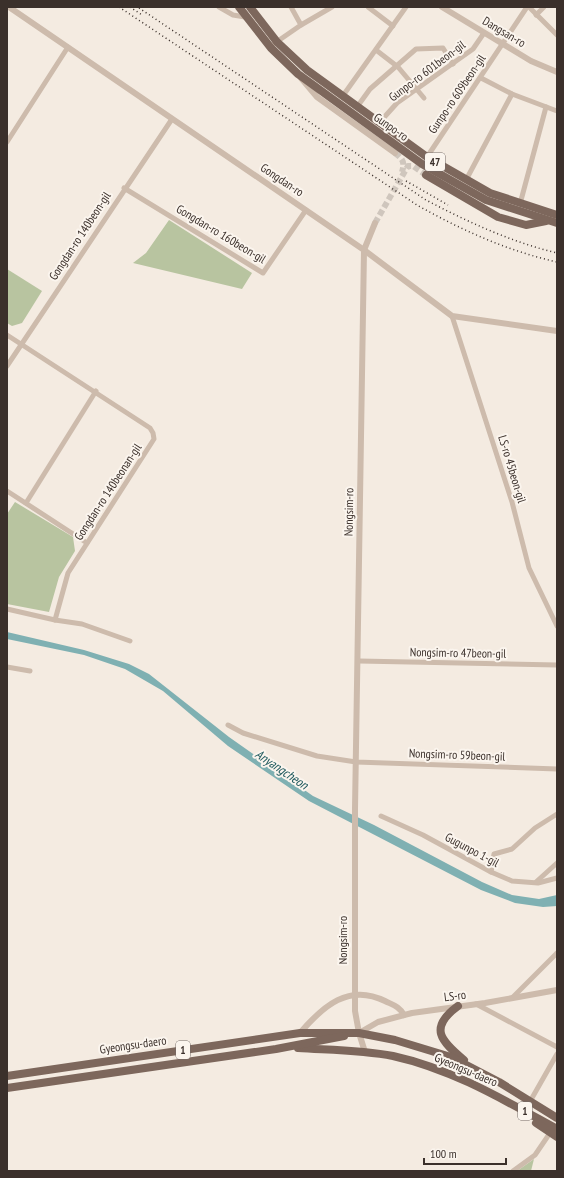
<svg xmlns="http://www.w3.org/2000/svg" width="564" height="1178" viewBox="0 0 564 1178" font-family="'PT Sans Narrow',sans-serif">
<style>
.green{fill:#b8c4a0}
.water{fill:#7fb0b2}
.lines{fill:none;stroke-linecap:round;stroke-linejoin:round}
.tertiary-tunnel{stroke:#cfc6bd;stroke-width:6;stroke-dasharray:6 3;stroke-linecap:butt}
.minor{stroke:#cdbbac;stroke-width:5}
.tertiary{stroke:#cdbbac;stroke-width:6}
.primary{stroke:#7d675c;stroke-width:8}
.rail{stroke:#3b302b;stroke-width:1.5;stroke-dasharray:1 3;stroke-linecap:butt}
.labels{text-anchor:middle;stroke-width:4;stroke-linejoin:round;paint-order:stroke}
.shield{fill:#fbf5ee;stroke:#756b66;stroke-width:1}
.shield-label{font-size:11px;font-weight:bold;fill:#3b302b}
.street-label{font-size:12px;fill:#3b302b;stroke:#fbf5ee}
.water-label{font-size:13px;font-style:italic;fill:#1f5a5e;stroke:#fbf5ee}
</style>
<rect width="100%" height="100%" fill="#f4ebe1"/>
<!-- green -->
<g class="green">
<path d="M 169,220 L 252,273 L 242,289 L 133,263 L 146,253 Z"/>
<path d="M 7,269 L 42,291 L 22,323 L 12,326 L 7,323 Z"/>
<path d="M 15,502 L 73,537 L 75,551 L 59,577 L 49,612 L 7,604 L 7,514 Z"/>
<path d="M 534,1159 L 531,1171 L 517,1171 Z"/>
</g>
<!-- water -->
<path class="water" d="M 7,632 L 84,650 L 129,664 L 149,674 L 229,737 L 313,796 L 374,825 L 482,882 L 512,895 L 539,899 L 557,895 L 557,906 L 543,907 L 515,903 L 481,890 L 309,801 L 228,746 L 163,691 L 125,669 L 84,655 L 7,639 Z"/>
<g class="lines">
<!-- tertiary-tunnel -->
<g class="tertiary-tunnel">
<path d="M 395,153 C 403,159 405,162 402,172"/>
<path d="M 375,223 L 408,166 L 413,166 L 426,175"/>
</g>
<!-- minor -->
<g class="minor">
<path d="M 219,7 L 233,15 L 245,17"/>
<path d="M 291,7 L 301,25"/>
<path d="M 368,7 L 393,26"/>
<path d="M 529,7 L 557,35"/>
<path d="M 536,15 L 544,7"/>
<path d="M 275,43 L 301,25 L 332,7"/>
<path d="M 376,50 L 398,67 L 424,98"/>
<path d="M 481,78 L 512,94 L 557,111"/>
<path d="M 342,97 L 406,7"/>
<path d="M 357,107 L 370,89 L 416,49 L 443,48 L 453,64"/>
<path d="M 379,123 L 397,103 L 473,49 L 484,33"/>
<path d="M 7,142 L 68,47"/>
<path d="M 427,157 L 527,7"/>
<path d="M 466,180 L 512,94"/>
<path d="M 124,188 L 263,273 L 306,210"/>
<path d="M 520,204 L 546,107"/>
<path d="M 452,316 L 512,502 L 529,568 L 557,626"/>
<path d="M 7,335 L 150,428 L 153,433 L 154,439 L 68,573 L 55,620"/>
<path d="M 7,366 L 172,119"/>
<path d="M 7,491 L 87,543"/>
<path d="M 26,503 L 96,391"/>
<path d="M 7,609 L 55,620 L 82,624 L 130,641"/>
<path d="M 359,661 L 557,665"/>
<path d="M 7,667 L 30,671"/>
<path d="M 228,725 L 243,733 L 317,756 L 356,762 L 557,769"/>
<path d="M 381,816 L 423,835 L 491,872 L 512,881 L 538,883 L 557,878"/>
<path d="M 491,872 L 494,854 L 512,849 L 535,828 L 557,814"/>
<path d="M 536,882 L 557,863"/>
<path d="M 512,998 L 557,953"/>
<path d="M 476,1004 L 557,1047"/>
<path d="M 532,1098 L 557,1054"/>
<path d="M 513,1171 L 535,1155 L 550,1133"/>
</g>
<!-- tertiary -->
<g class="tertiary">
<path d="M 9,7 L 364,250 L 452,316 L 557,331"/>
<path d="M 442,7 L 531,61 L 557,72"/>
<path d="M 301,78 L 317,97 L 395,153"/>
<path d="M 300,1033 C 323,1006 349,983 385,1001 C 393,1005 399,1006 404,1015"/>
<path d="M 359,1033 L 378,1022 L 412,1013 L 485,1003 L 557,990"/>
<path d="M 365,1052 L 359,1033 L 355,1011 L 355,809 L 364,250 L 375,223"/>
</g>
<!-- primary -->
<g class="primary">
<path d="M 239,7 L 271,48 L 298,74 L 422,164 L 486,200 L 557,223"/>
<path d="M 250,7 L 277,42 L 307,70 L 427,157 L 490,193 L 557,215"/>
<path d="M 426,175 L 498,217 L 526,225 L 546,221"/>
<path d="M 458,1006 C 428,1028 441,1041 464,1060"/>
<path d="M 298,1048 C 330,1050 362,1050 393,1056 C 452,1069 504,1100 557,1129"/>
<path d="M 7,1076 L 300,1033 L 359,1033 L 395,1040 L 451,1057 L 499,1082 L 557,1118"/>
<path d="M 7,1088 L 276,1049 L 344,1036"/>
<path d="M 536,1123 L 557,1137"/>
</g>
<!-- rail -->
<g class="rail">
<path d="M 119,7 L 417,205 C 461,230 508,251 557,262"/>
<path d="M 130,7 L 142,15"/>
<path d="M 139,8 L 426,200 C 468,222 511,242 557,253"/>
<path d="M 406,181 L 448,205"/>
</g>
</g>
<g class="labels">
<!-- shield labels -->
<g class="shield">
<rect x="425" y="153" width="20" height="18" rx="3"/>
<rect x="176" y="1041" width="14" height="18" rx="3"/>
<rect x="518" y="1102" width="14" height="18" rx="3"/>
</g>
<g class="shield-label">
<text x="435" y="166">47</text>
<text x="183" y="1054">1</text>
<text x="525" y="1115">1</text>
</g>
<!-- street labels -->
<g class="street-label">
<text transform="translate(504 32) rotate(31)" y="4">Dangsan-ro</text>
<text transform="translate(427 71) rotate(-37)" y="4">Gunpo-ro 601beon-gil</text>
<text transform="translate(457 94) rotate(-56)" y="4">Gunpo-ro 609beon-gil</text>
<text transform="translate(391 127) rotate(35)" y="4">Gunpo-ro</text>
<text transform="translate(282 180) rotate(34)" y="4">Gongdan-ro</text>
<text transform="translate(221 234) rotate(31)" y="4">Gongdan-ro 160beon-gil</text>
<text transform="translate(80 236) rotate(-57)" y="4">Gongdan-ro 140beon-gil</text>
<text transform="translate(512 469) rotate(73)" y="4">LS-ro 45beon-gil</text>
<text transform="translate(108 492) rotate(-57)" y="4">Gongdan-ro 140beonan-gil</text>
<text transform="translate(349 512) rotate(-89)" y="4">Nongsim-ro</text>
<text transform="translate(458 653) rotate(1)" y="4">Nongsim-ro 47beon-gil</text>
<text transform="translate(457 755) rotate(2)" y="4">Nongsim-ro 59beon-gil</text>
<text transform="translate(472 850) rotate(28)" y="4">Gugunpo 1-gil</text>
<text transform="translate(343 940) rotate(-90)" y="4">Nongsim-ro</text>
<text transform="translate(455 996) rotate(-7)" y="4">LS-ro</text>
<text transform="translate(133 1045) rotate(-8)" y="4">Gyeongsu-daero</text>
<text transform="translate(466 1070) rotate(23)" y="4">Gyeongsu-daero</text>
</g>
<!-- water labels -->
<g class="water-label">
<text transform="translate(282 769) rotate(34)" y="5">Anyangcheon</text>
</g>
</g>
<!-- border -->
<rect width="564" height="1178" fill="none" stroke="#3b302b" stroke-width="16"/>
<!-- scale -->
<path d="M424 1158v6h82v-6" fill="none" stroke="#3b302b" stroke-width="2"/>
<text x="430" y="1158" font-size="12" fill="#3b302b" stroke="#fbf5ee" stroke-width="3" paint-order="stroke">100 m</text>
</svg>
